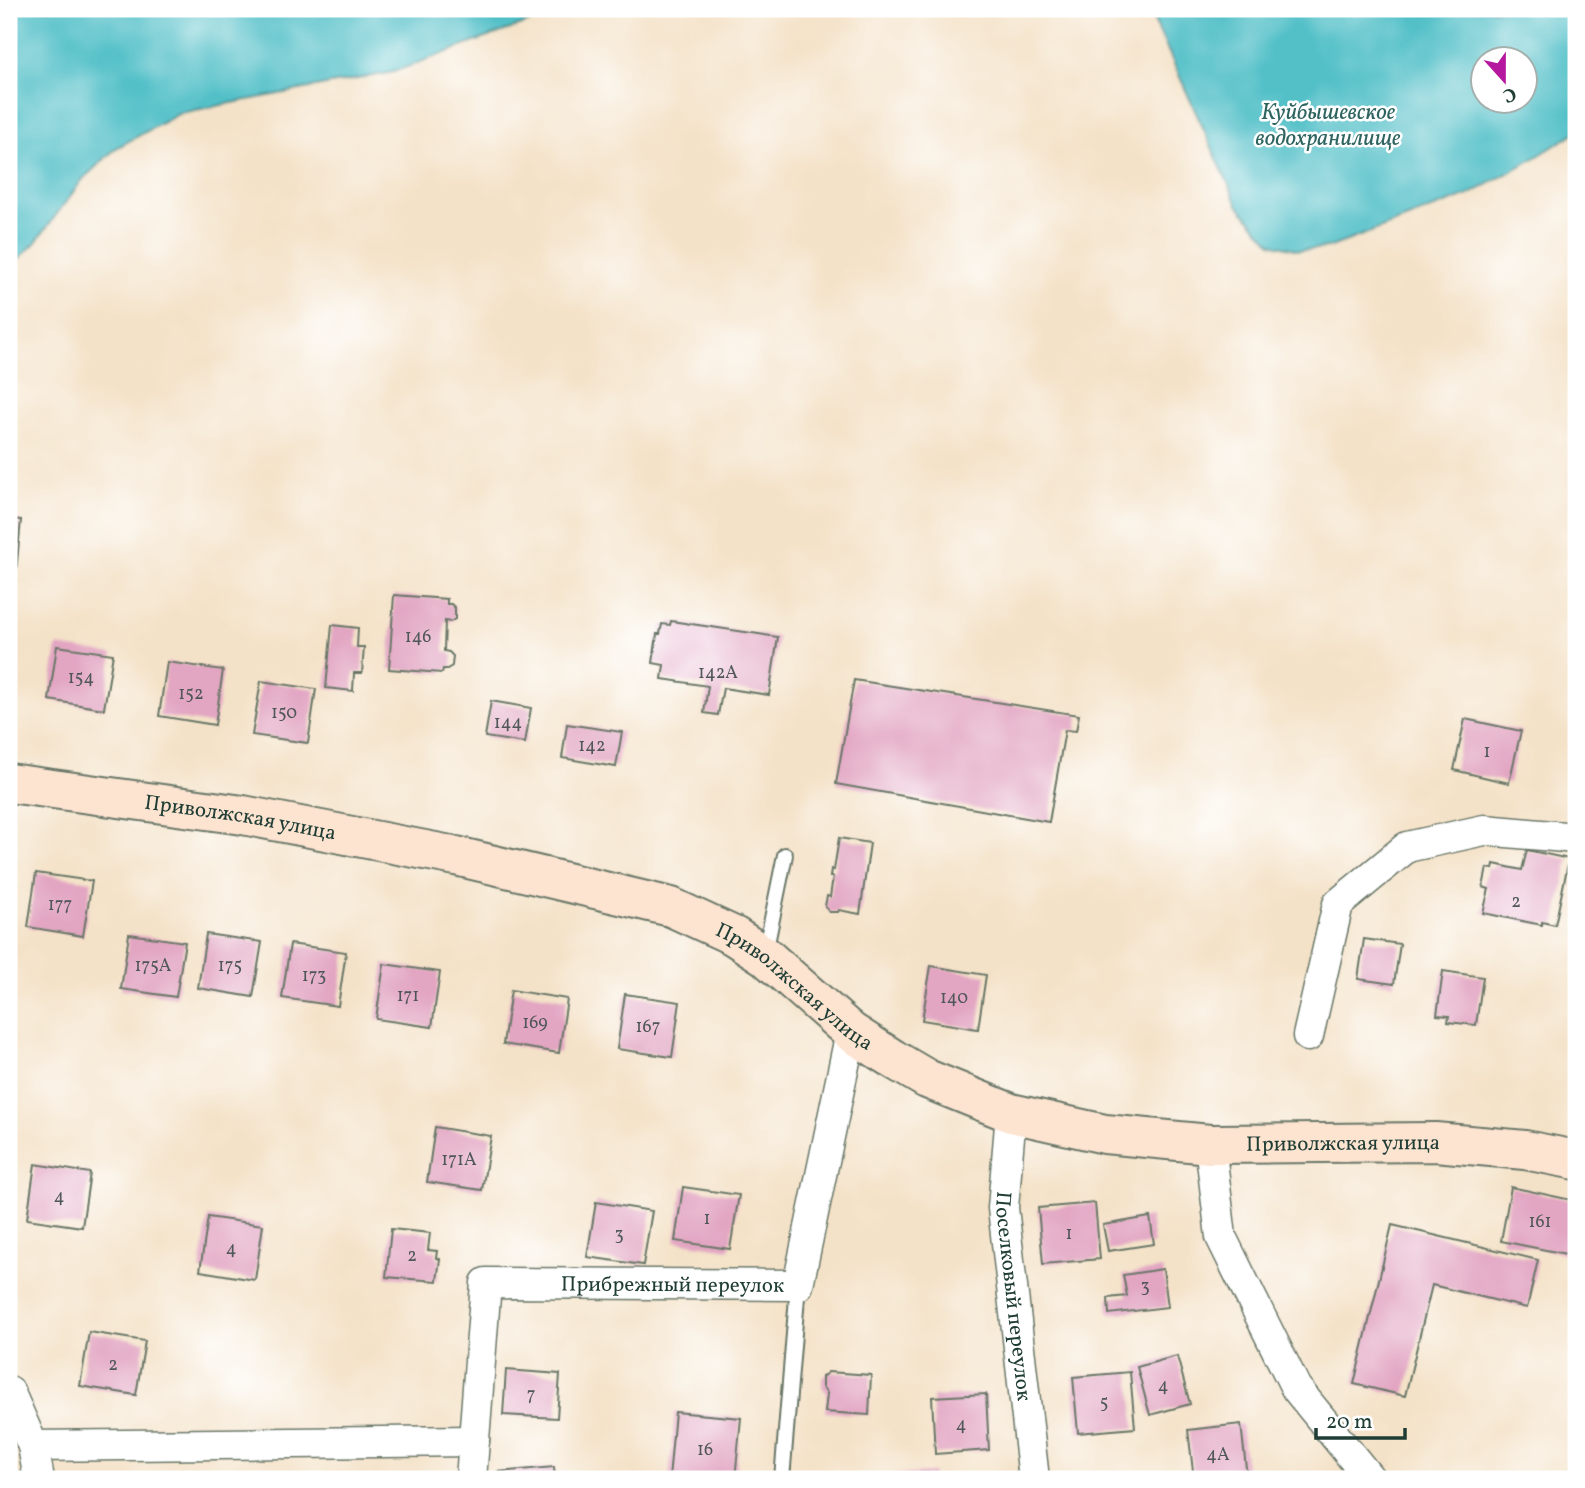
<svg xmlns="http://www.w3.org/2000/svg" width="1585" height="1488" viewBox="0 0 1585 1488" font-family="Vollkorn,serif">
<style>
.water{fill:#52c0c8;stroke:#387e7e;stroke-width:2;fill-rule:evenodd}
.building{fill:#e2a5c2}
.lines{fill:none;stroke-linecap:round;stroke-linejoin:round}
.lane-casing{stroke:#6a7768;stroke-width:18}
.street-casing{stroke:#6a7768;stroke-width:33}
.secondary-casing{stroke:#6a7768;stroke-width:42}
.lane{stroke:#fff;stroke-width:14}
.street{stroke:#fff;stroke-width:30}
.secondary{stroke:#fde4d1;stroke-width:38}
.labels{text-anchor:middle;stroke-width:5;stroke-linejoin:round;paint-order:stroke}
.number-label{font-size:18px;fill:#505758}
.street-label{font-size:21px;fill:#1f3d34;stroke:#fff}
.water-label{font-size:23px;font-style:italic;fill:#2e6460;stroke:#fff}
</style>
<rect width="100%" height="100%" fill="#fff"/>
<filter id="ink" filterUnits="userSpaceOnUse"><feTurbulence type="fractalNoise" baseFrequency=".0143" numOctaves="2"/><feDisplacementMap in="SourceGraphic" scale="14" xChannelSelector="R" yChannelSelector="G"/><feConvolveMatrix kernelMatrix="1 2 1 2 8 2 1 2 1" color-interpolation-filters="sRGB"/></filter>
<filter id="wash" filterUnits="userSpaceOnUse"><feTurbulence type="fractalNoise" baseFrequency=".00686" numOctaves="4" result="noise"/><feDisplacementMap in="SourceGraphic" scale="28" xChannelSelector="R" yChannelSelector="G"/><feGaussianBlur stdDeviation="1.57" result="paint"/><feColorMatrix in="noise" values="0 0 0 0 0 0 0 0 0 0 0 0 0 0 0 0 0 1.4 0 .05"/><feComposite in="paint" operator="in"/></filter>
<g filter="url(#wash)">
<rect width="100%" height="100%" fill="#f4e2c8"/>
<!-- water -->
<g class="water">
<path d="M 9,9 L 565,9 L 393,72 L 180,113 L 116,148 L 83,179 L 35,243 L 20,258 L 9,265 Z"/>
<path d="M 1149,9 L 1576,9 L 1576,132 L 1538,156 L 1469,195 L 1328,248 L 1299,250 L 1271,243 L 1238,205 ZM 1484,60 L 1526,60 L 1526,102 L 1484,102 Z"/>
</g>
<g id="blocks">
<!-- building -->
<g class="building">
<path d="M 9,519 L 21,520 L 15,584 L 9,584 Z"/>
<path d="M 394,595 L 447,599 L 447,604 L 451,604 L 455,608 L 455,619 L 450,622 L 445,621 L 444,651 L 449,652 L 453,656 L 452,666 L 447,669 L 443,669 L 442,673 L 389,669 Z"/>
<path d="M 671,621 L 778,637 L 769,695 L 723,688 L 718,715 L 704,713 L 708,686 L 662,679 L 664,665 L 653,663 L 657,634 L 660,634 L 662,624 L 670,625 Z"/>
<path d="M 332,625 L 358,628 L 357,647 L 364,647 L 362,673 L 354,673 L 353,691 L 326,688 Z"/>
<path d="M 57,646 L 113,654 L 104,709 L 49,700 Z"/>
<path d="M 167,662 L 223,670 L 215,725 L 159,716 Z"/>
<path d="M 854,680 L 1079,715 L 1076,731 L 1065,730 L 1049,822 L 836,784 Z"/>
<path d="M 261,681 L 316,689 L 308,743 L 252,735 Z"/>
<path d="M 491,701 L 531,708 L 525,743 L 485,737 Z"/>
<path d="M 1465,719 L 1521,731 L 1509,783 L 1454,770 Z"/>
<path d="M 567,724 L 622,732 L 616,767 L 562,758 Z"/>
<path d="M 839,838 L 870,843 L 860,914 L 839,910 L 838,912 L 829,912 L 825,906 L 827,896 L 830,897 L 833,877 L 830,877 L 831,869 L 834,870 Z"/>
<path d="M 1527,850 L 1569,859 L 1555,925 L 1542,922 L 1542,925 L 1483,913 L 1489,889 L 1483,887 L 1487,868 L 1493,869 L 1494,864 L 1522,870 Z"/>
<path d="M 36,873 L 92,881 L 83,936 L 28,927 Z"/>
<path d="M 129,934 L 185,942 L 176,997 L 121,989 Z"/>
<path d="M 206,934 L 262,942 L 253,997 L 198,988 Z"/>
<path d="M 1364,939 L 1400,944 L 1394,984 L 1358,979 Z"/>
<path d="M 290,944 L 346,952 L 338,1006 L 282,998 Z"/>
<path d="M 384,964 L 440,972 L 432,1027 L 376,1019 Z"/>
<path d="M 931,966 L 986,975 L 978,1029 L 922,1020 Z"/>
<path d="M 1443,971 L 1483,977 L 1476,1025 L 1448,1022 L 1449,1016 L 1437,1015 Z"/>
<path d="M 511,990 L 567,999 L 559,1053 L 503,1044 Z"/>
<path d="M 625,994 L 680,1002 L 672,1057 L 617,1049 Z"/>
<path d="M 1575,1076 L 1576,1076 L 1576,1112 L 1570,1111 Z"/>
<path d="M 435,1127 L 491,1136 L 482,1190 L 427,1182 Z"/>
<path d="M 35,1164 L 90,1173 L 82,1227 L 27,1219 Z"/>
<path d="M 683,1187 L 739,1195 L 730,1249 L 675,1241 Z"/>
<path d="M 1511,1187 L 1576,1201 L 1576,1256 L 1501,1241 Z"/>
<path d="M 596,1202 L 652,1211 L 643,1265 L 587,1257 Z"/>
<path d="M 1095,1203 L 1100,1259 L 1043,1264 L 1038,1208 Z"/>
<path d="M 208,1217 L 263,1225 L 255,1280 L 200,1271 Z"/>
<path d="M 1150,1217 L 1154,1244 L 1108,1251 L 1103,1225 Z"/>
<path d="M 1392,1225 L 1538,1260 L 1527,1308 L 1432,1285 L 1405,1396 L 1354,1384 Z"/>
<path d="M 391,1229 L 430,1233 L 428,1250 L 437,1251 L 436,1258 L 440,1259 L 437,1281 L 386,1277 Z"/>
<path d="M 1163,1269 L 1168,1307 L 1109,1314 L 1108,1298 L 1127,1296 L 1123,1275 Z"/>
<path d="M 89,1332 L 145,1341 L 136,1395 L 80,1386 Z"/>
<path d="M 1177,1356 L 1190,1404 L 1150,1415 L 1137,1367 Z"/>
<path d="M 506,1370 L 560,1374 L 557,1418 L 503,1415 Z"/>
<path d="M 828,1372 L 871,1375 L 869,1415 L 825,1412 L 827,1393 L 822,1387 L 822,1377 Z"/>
<path d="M 1130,1372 L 1135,1428 L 1078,1433 L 1073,1377 Z"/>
<path d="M 986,1394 L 989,1450 L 935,1454 L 932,1397 Z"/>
<path d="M 675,1412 L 741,1418 L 735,1479 L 669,1479 Z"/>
<path d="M 1241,1424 L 1247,1477 L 1231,1479 L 1194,1479 L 1188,1430 Z"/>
<path d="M 554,1467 L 555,1479 L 497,1479 L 497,1472 Z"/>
<path d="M 933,1473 L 933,1479 L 891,1479 L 891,1475 Z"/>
</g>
</g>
</g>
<g filter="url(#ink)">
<use href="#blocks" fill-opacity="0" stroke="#6a7768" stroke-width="2"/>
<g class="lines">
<defs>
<g id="lane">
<path d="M 765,953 L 785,855"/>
<path d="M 782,1479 L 798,1285"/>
</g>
<g id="street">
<path d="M 1308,1036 L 1338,904 L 1407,847 L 1484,830 L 1576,838"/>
<path id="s1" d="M 1011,1113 L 1003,1208 L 1034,1479"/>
<path d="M 1210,1144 L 1221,1237 L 1296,1388 L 1370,1479"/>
<path d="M 9,1391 L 33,1446 L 39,1479"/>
<path d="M 33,1446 L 474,1441"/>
<path id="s2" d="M 471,1479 L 486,1283 L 798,1285 L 851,1032"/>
</g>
<g id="secondary">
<path id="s3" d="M 9,783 L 243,815 L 456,856 L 671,907 L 734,936 L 765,956 L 851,1032 L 893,1059 L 927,1079 L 1011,1113 L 1105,1134 L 1210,1144 L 1435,1142 L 1525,1150 L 1576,1160"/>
</g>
</defs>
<!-- lane casing -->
<use href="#lane" class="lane-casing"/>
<!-- street casing -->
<use href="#street" class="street-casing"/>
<!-- secondary casing -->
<use href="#secondary" class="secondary-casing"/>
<!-- lane -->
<use href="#lane" class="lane"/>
<!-- street -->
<use href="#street" class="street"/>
<!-- secondary -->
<use href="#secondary" class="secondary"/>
</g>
</g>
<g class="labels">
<!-- number labels -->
<g class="number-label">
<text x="418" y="642">146</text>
<text x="718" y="678">142А</text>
<text x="81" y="683">154</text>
<text x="191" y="699">152</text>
<text x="284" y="718">150</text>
<text x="508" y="728">144</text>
<text x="592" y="751">142</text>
<text x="1487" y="757">1</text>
<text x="1516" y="907">2</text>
<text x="60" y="910">177</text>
<text x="153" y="971">175А</text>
<text x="230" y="971">175</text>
<text x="314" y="981">173</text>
<text x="408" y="1001">171</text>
<text x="954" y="1003">140</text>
<text x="535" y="1028">169</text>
<text x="648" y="1032">167</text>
<text x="459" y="1165">171А</text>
<text x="59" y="1202">4</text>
<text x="707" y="1224">1</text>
<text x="1540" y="1227">161</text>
<text x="1069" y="1239">1</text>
<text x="619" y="1240">3</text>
<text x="231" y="1254">4</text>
<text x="412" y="1261">2</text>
<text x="1145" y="1292">3</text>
<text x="113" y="1370">2</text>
<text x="1163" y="1391">4</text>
<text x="531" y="1400">7</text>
<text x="1104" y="1408">5</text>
<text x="961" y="1430">4</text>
<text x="705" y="1455">16</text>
<text x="1218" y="1460">4А</text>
</g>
<!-- street labels -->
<g class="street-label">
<text dy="7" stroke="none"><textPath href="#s3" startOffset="234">Приволжская улица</textPath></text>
<text dy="7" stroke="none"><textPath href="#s3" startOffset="822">Приволжская улица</textPath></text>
<text dy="7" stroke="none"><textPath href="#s3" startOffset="1410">Приволжская улица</textPath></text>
<text dy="7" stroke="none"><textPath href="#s2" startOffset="383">Прибрежный переулок</textPath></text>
<text dy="7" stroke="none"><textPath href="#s1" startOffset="184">Поселковый переулок</textPath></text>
</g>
<!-- water labels -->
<g class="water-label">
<text x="1328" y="119">Куйбышевское<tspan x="1328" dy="26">водохранилище</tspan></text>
</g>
</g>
<!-- margin -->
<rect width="1585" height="1488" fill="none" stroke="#fff" stroke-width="35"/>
<!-- north arrow -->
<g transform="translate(1504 80) rotate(159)"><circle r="33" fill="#ffffff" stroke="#a5b1ae" stroke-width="2"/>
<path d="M0-5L12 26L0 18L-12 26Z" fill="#b5179e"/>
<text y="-10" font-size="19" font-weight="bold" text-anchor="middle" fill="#1f3d34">С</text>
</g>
<!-- scale -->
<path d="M1316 1428v10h89v-10" fill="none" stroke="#1f3d34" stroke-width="3.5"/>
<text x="1326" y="1428" font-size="21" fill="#1f3d34" stroke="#ffffff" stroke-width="5" paint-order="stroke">20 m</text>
</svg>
